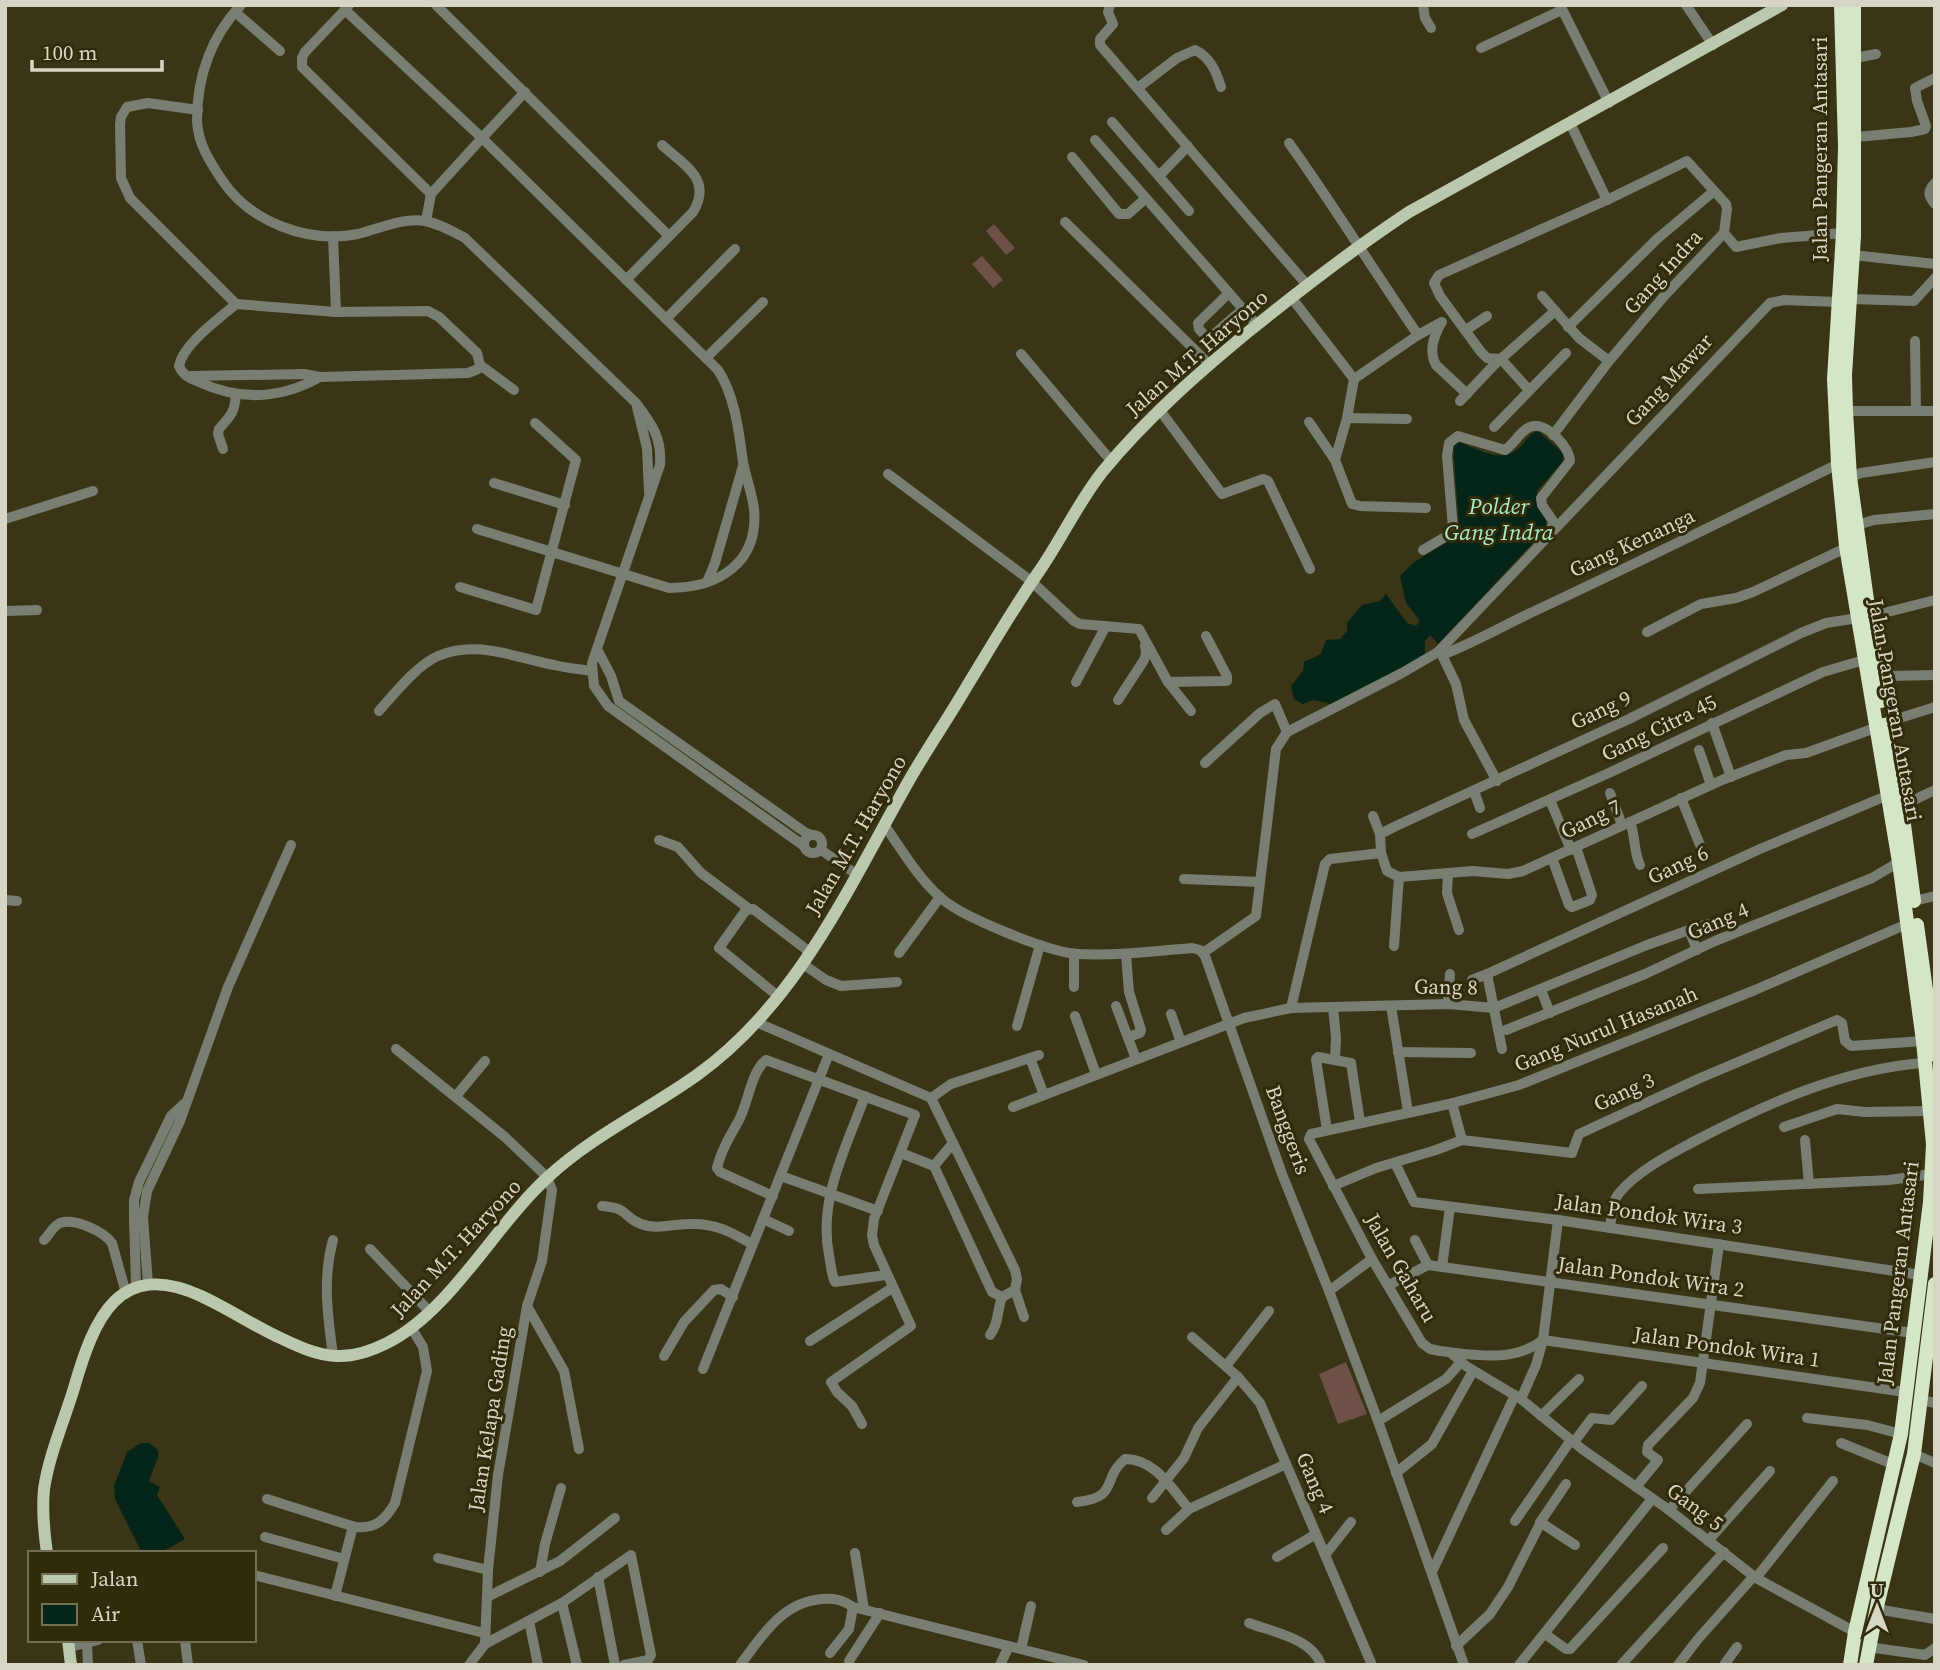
<svg xmlns="http://www.w3.org/2000/svg" width="1940" height="1670" viewBox="0 0 1940 1670" font-family="'Source Serif 4',serif">
<style>
.green{fill:#6d5146}
.water{fill:#042517}
.lines{fill:none;stroke-linecap:round;stroke-linejoin:round}
.minor{stroke:#787f72;stroke-width:10}
.major{stroke:#bac9ae;stroke-width:12}
.highway{stroke:#d4e6c5;stroke-width:14}
.labels{text-anchor:middle;stroke-width:6;stroke-linejoin:round;paint-order:stroke}
.street-label{font-size:21px;fill:#d7d5c3;stroke:#302b0b}
.water-label{font-size:23px;font-style:italic;fill:#aae8c6;stroke:#302b0b}
</style>
<rect width="100%" height="100%" fill="#3a3516"/>
<!-- green -->
<g class="green">
<path d="M 994,224 L 1015,248 L 1006,255 L 986,231 Z"/>
<path d="M 982,256 L 1003,280 L 993,288 L 972,264 Z"/>
<path d="M 1346,1362 L 1367,1414 L 1338,1424 L 1319,1374 Z"/>
</g>
<!-- water -->
<g class="water">
<path d="M 1538,431 L 1563,453 L 1563,461 L 1537,491 L 1537,506 L 1546,520 L 1546,529 L 1438,644 L 1430,635 L 1425,641 L 1425,654 L 1388,676 L 1331,704 L 1314,700 L 1303,704 L 1294,699 L 1291,686 L 1303,671 L 1304,662 L 1321,654 L 1326,640 L 1340,639 L 1347,631 L 1347,623 L 1362,605 L 1380,601 L 1386,594 L 1407,623 L 1416,626 L 1420,621 L 1406,603 L 1400,576 L 1413,563 L 1457,536 L 1459,526 L 1453,445 L 1459,442 C 1481,450 1503,466 1522,445 C 1528,438 1530,434 1538,431 Z"/>
<path d="M 141,1443 L 149,1443 L 158,1450 L 158,1457 L 149,1481 L 160,1487 L 157,1495 L 185,1539 L 160,1553 L 142,1553 L 115,1499 L 114,1486 L 127,1452 Z"/>
</g>
<g class="lines">
<!-- minor -->
<g class="minor">
<path d="M 241,5 C 210,38 197,76 197,121 C 198,144 210,162 222,180 C 250,222 308,244 358,234 C 379,229 403,217 425,221 C 440,224 452,231 465,238 L 636,403 C 652,424 662,438 660,465 L 592,663 L 594,686 L 608,706 L 804,846"/>
<path d="M 349,5 L 345,10 L 482,138 L 431,194 L 426,221"/>
<path d="M 436,5 L 669,236"/>
<path d="M 1110,5 L 1108,12 L 1113,24 L 1100,39 L 1100,45 L 1307,285"/>
<path d="M 1423,5 L 1425,18 L 1431,28"/>
<path d="M 1560,5 L 1609,103"/>
<path d="M 1686,5 L 1713,45"/>
<path d="M 345,10 L 305,52 L 302,58 L 302,67 L 431,194"/>
<path d="M 235,12 L 280,51"/>
<path d="M 1481,48 L 1562,10"/>
<path d="M 1855,58 L 1876,54"/>
<path d="M 1139,87 L 1177,58 L 1195,50 C 1210,57 1216,71 1221,87"/>
<path d="M 198,110 L 148,103 L 127,107 L 121,117 L 120,124 L 121,178 L 130,198 L 236,304"/>
<path d="M 1112,122 L 1189,211"/>
<path d="M 1570,123 L 1607,200"/>
<path d="M 1856,137 L 1911,132 L 1925,129 L 1926,126 L 1917,101 L 1915,88 L 1935,78"/>
<path d="M 1095,140 L 1257,325"/>
<path d="M 1289,143 C 1334,206 1374,271 1418,335 L 1354,379"/>
<path d="M 1072,157 L 1119,214 L 1128,214 L 1146,198"/>
<path d="M 1159,176 L 1188,146"/>
<path d="M 1935,183 C 1927,191 1928,196 1935,204"/>
<path d="M 1065,222 L 1209,364"/>
<path d="M 333,236 L 336,312"/>
<path d="M 1853,255 L 1935,264"/>
<path d="M 626,280 L 693,212 C 713,179 684,165 662,145"/>
<path d="M 1229,293 L 1198,323 L 1199,329 L 1206,337 L 1212,336 L 1243,309"/>
<path d="M 1542,296 L 1579,338 L 1609,361"/>
<path d="M 1291,297 L 1354,379 L 1347,418 L 1335,460 L 1352,504 L 1360,506 L 1426,508"/>
<path d="M 1851,299 L 1914,301 L 1935,278"/>
<path d="M 666,319 L 735,249"/>
<path d="M 1441,323 C 1434,337 1428,350 1436,365 L 1467,394"/>
<path d="M 1568,327 L 1657,239 L 1714,191"/>
<path d="M 1466,330 L 1487,316"/>
<path d="M 1418,335 L 1442,322"/>
<path d="M 1915,341 L 1916,410"/>
<path d="M 1021,354 L 1112,462"/>
<path d="M 706,358 L 763,302"/>
<path d="M 480,365 L 514,390"/>
<path d="M 190,376 L 304,374 L 320,377 L 468,373 L 478,369 L 480,365"/>
<path d="M 320,377 C 281,399 240,401 199,382 C 190,378 183,376 179,366 C 183,344 219,319 236,304 L 336,312 L 428,311 L 439,317 L 477,353 L 480,365"/>
<path d="M 1529,390 L 1501,359 L 1487,358 L 1481,352 L 1440,296 L 1434,283 L 1439,275 L 1607,200 L 1687,161 L 1726,204 L 1727,209 L 1724,233"/>
<path d="M 1460,401 L 1494,365 L 1555,311"/>
<path d="M 637,407 L 647,448 L 649,492"/>
<path d="M 1159,409 L 1222,494 L 1263,479 L 1268,481 L 1310,569"/>
<path d="M 1846,411 L 1935,411"/>
<path d="M 1347,418 L 1407,419"/>
<path d="M 1309,422 L 1335,460"/>
<path d="M 1494,427 L 1566,353"/>
<path d="M 1553,435 L 1609,361 L 1665,295 L 1724,233 L 1736,247 L 1781,238 L 1843,233"/>
<path d="M 223,449 L 218,434 L 219,429 C 231,415 234,414 236,395"/>
<path d="M 888,474 L 1031,581 L 1074,621 L 1080,624 L 1139,629 L 1168,682 L 1227,681 L 1227,676 L 1206,636"/>
<path d="M 1850,477 L 1861,473 L 1935,462"/>
<path d="M 494,483 L 565,505"/>
<path d="M 5,519 L 93,491"/>
<path d="M 1857,525 L 1874,520 L 1935,514"/>
<path d="M 477,529 L 669,588 C 718,588 759,563 754,509 C 752,493 746,478 743,462 C 739,432 735,396 718,370 L 482,138 L 525,92"/>
<path d="M 1423,550 L 1445,537 L 1453,528 L 1447,456 L 1449,443 L 1458,436 L 1505,450 C 1514,444 1521,430 1530,427 C 1546,420 1570,448 1570,461 L 1541,498 L 1542,505 L 1553,521 L 1551,533"/>
<path d="M 707,582 L 715,563 L 743,466"/>
<path d="M 460,587 L 536,610 L 576,460 L 535,423"/>
<path d="M 5,611 L 37,610"/>
<path d="M 1868,617 L 1935,600"/>
<path d="M 1647,632 L 1701,604 L 1736,598 L 1753,592 L 1852,545"/>
<path d="M 598,651 L 611,676 L 619,701 L 806,833 L 812,835"/>
<path d="M 1438,652 L 1442,655 L 1456,684 L 1464,720 L 1497,781"/>
<path d="M 1442,655 C 1476,642 1506,624 1539,609 C 1639,562 1739,513 1838,464"/>
<path d="M 1076,682 L 1106,626"/>
<path d="M 1168,682 L 1191,711"/>
<path d="M 1878,682 L 1890,676 L 1935,675"/>
<path d="M 1118,700 L 1144,660 L 1146,654 L 1145,645"/>
<path d="M 379,711 C 394,694 417,665 438,656 C 477,639 516,658 554,665 C 566,668 579,669 591,671"/>
<path d="M 1712,723 L 1731,777"/>
<path d="M 1884,723 L 1935,707"/>
<path d="M 1699,750 L 1711,785"/>
<path d="M 1205,763 L 1260,713 L 1275,704 L 1287,732"/>
<path d="M 1474,791 L 1480,808"/>
<path d="M 1610,793 L 1622,825"/>
<path d="M 1681,798 L 1700,845"/>
<path d="M 1550,800 L 1571,850"/>
<path d="M 1901,806 L 1935,790"/>
<path d="M 1373,816 L 1380,834"/>
<path d="M 1630,822 C 1636,837 1633,850 1640,865"/>
<path d="M 885,826 C 902,850 918,878 941,898 C 962,917 1050,953 1079,954 C 1117,956 1154,951 1192,948 L 1200,950 L 1205,956 L 1282,1174 L 1329,1291 L 1378,1421 L 1464,1665"/>
<path d="M 1472,834 L 1611,772 L 1823,672 L 1864,660"/>
<circle cx="813" cy="844" r="9"/>
<path d="M 659,840 L 678,847 L 701,873 L 748,908"/>
<path d="M 821,850 L 856,874"/>
<path d="M 1381,853 L 1380,834 L 1396,826 L 1629,719 L 1801,633 L 1826,623 L 1858,618"/>
<path d="M 1552,858 L 1569,905 L 1572,907 L 1590,900 L 1592,895 L 1576,847"/>
<path d="M 1448,873 L 1447,893 L 1459,930"/>
<path d="M 1184,879 L 1260,882"/>
<path d="M 5,900 L 17,901"/>
<path d="M 1914,901 L 1935,896"/>
<path d="M 1394,946 L 1399,877"/>
<path d="M 1697,950 L 1689,930 L 1708,924"/>
<path d="M 899,953 L 940,897"/>
<path d="M 1203,953 L 1256,916 L 1276,749 L 1287,732 L 1402,673 L 1438,652 L 1770,303 L 1784,300 L 1837,302"/>
<path d="M 1126,955 L 1129,992 L 1141,1030 L 1140,1033 L 1128,1037"/>
<path d="M 803,964 L 826,980 L 841,986 L 897,982"/>
<path d="M 1487,974 L 1760,849 L 1886,796"/>
<path d="M 1472,980 L 1487,974 L 1502,1049"/>
<path d="M 1074,987 L 1074,954"/>
<path d="M 1541,990 L 1550,1013"/>
<path d="M 779,997 L 719,948 L 746,910 L 753,909 L 811,953"/>
<path d="M 1448,1004 L 1450,974"/>
<path d="M 1116,1006 L 1136,1059"/>
<path d="M 1391,1006 L 1408,1112"/>
<path d="M 1333,1007 L 1336,1038 L 1335,1059"/>
<path d="M 1291,1008 L 1325,864 L 1330,859 L 1381,853 L 1387,871 L 1399,877 L 1473,871 L 1508,874 L 1523,871 L 1722,780 L 1786,755 L 1806,753 L 1875,728"/>
<path d="M 1171,1014 L 1181,1042"/>
<path d="M 1075,1016 L 1096,1074"/>
<path d="M 756,1022 L 931,1098 L 1015,1270 L 1017,1279 L 1015,1290 L 1002,1297 L 992,1292 L 934,1166 L 901,1153"/>
<path d="M 1017,1026 L 1040,945"/>
<path d="M 1506,1030 L 1645,974 L 1715,941 L 1872,878 L 1899,862"/>
<path d="M 396,1049 L 505,1137 L 547,1177 L 552,1190 L 542,1261 L 527,1306 L 498,1475 L 488,1570 L 485,1644 L 469,1665"/>
<path d="M 1398,1052 L 1471,1053"/>
<path d="M 1030,1058 L 1044,1095"/>
<path d="M 456,1096 L 485,1061"/>
<path d="M 865,1096 C 846,1148 818,1199 829,1255 C 831,1264 831,1274 835,1282 L 886,1275"/>
<path d="M 931,1098 L 951,1084 L 1039,1055"/>
<path d="M 1452,1103 L 1462,1140"/>
<path d="M 1013,1107 L 1244,1018 L 1291,1008 L 1448,1004 L 1494,1008 L 1647,945 L 1689,930"/>
<path d="M 1784,1127 L 1837,1109 L 1865,1112 L 1929,1111"/>
<path d="M 1327,1130 L 1317,1066 L 1316,1059 L 1318,1057 L 1351,1063 L 1360,1122"/>
<path d="M 1805,1140 L 1809,1184"/>
<path d="M 1395,1163 L 1414,1202 L 1558,1220 L 1921,1275"/>
<path d="M 934,1166 L 953,1143"/>
<path d="M 781,1176 L 878,1211"/>
<path d="M 1333,1186 L 1376,1168 L 1436,1150 L 1462,1140 L 1572,1153 L 1579,1134 L 1698,1079 L 1837,1020 L 1842,1023 L 1845,1041 L 1851,1046 L 1923,1041"/>
<path d="M 1698,1189 L 1889,1180 L 1932,1174"/>
<path d="M 773,1196 L 720,1172 L 717,1168 C 721,1151 730,1136 738,1122 C 748,1105 751,1071 766,1060 L 915,1115 L 874,1219 L 872,1235 L 874,1245 L 911,1326 L 831,1382 L 837,1392 L 852,1406 L 862,1424"/>
<path d="M 602,1206 C 630,1208 622,1217 641,1224 C 656,1230 674,1224 690,1224 C 715,1223 731,1232 752,1244"/>
<path d="M 763,1219 L 789,1231"/>
<path d="M 1610,1228 C 1612,1215 1611,1202 1620,1192 C 1638,1171 1667,1156 1691,1143 C 1763,1105 1842,1069 1924,1063"/>
<path d="M 44,1240 C 50,1234 53,1226 60,1223 C 75,1218 103,1231 112,1243 L 126,1293"/>
<path d="M 333,1240 C 322,1280 328,1317 333,1356"/>
<path d="M 1415,1240 L 1428,1265"/>
<path d="M 370,1249 L 429,1311"/>
<path d="M 1442,1267 L 1450,1207"/>
<path d="M 148,1284 L 143,1217 L 147,1191 L 180,1121 L 228,987 L 291,845"/>
<path d="M 136,1285 L 134,1219 L 134,1200 L 139,1182 L 171,1116 L 184,1104"/>
<path d="M 1389,1285 L 1428,1265 L 1913,1333"/>
<path d="M 1015,1290 L 1024,1317"/>
<path d="M 1329,1291 L 1372,1259"/>
<path d="M 527,1306 L 564,1371 L 579,1449"/>
<path d="M 990,1335 C 999,1324 997,1310 1002,1297"/>
<path d="M 1192,1337 L 1238,1377 L 1260,1403 L 1372,1665"/>
<path d="M 1543,1340 C 1513,1363 1475,1355 1440,1351 L 1430,1349 L 1422,1343 L 1372,1259 L 1309,1139 L 1311,1134 L 1449,1104 L 1519,1085 L 1755,990 L 1907,924"/>
<path d="M 1543,1340 L 1905,1392"/>
<path d="M 810,1341 L 892,1288"/>
<path d="M 1451,1353 L 1466,1366 L 1521,1399 L 1582,1449 L 1669,1510 L 1756,1578 L 1855,1632"/>
<path d="M 664,1356 L 684,1322 L 714,1290 L 721,1289 L 733,1297"/>
<path d="M 1226,1366 L 1269,1311"/>
<path d="M 703,1369 L 829,1054"/>
<path d="M 1521,1399 L 1536,1365 L 1543,1340 L 1558,1220"/>
<path d="M 1921,1400 L 1935,1403"/>
<path d="M 1541,1416 L 1579,1379"/>
<path d="M 1807,1418 L 1867,1425 L 1901,1434"/>
<path d="M 1378,1421 L 1446,1379 L 1461,1362"/>
<path d="M 1574,1442 L 1592,1418 L 1611,1420 L 1642,1386"/>
<path d="M 1841,1443 L 1895,1465"/>
<path d="M 1914,1454 L 1935,1463"/>
<path d="M 1396,1473 L 1432,1444 L 1473,1371"/>
<path d="M 1636,1487 L 1658,1460 L 1647,1452 L 1648,1445 L 1693,1398 L 1700,1383 L 1719,1244"/>
<path d="M 1152,1498 L 1184,1458 L 1198,1428 L 1238,1377"/>
<path d="M 267,1499 L 355,1527 C 376,1529 385,1520 395,1503 L 427,1371 L 423,1347 L 412,1329"/>
<path d="M 1077,1502 C 1120,1497 1101,1479 1125,1459 C 1155,1459 1171,1488 1189,1509"/>
<path d="M 1669,1510 L 1747,1424"/>
<path d="M 1515,1521 L 1571,1440"/>
<path d="M 1540,1522 L 1575,1545"/>
<path d="M 1166,1530 L 1189,1509 L 1286,1464"/>
<path d="M 265,1537 L 344,1559"/>
<path d="M 1708,1541 L 1770,1471"/>
<path d="M 855,1553 L 864,1609"/>
<path d="M 1325,1555 L 1351,1522"/>
<path d="M 1277,1557 L 1316,1534"/>
<path d="M 438,1558 L 488,1570"/>
<path d="M 540,1572 L 545,1544 L 561,1488"/>
<path d="M 1432,1572 L 1515,1395"/>
<path d="M 254,1575 L 484,1633"/>
<path d="M 598,1577 L 615,1665"/>
<path d="M 1756,1578 L 1833,1481"/>
<path d="M 335,1596 L 353,1526"/>
<path d="M 487,1597 L 560,1561 L 615,1518"/>
<path d="M 562,1603 L 577,1665"/>
<path d="M 1876,1609 L 1935,1619"/>
<path d="M 529,1621 L 538,1665"/>
<path d="M 1249,1623 C 1272,1632 1312,1638 1321,1665"/>
<path d="M 1545,1634 L 1566,1649 L 1570,1649 L 1663,1548"/>
<path d="M 137,1640 L 141,1665"/>
<path d="M 185,1640 L 188,1665"/>
<path d="M 87,1643 L 88,1665"/>
<path d="M 485,1644 L 562,1603 L 631,1555 L 651,1655 L 648,1660 L 624,1665"/>
<path d="M 1456,1646 L 1490,1614 L 1508,1587 L 1543,1518 L 1566,1484"/>
<path d="M 70,1647 L 98,1640"/>
<path d="M 1868,1647 L 1925,1655 L 1935,1648"/>
<path d="M 1021,1649 L 1031,1606"/>
<path d="M 830,1653 L 849,1629 L 853,1607"/>
<path d="M 849,1661 L 880,1613"/>
<path d="M 740,1665 C 762,1636 782,1602 822,1599 C 835,1598 843,1600 853,1607 L 1084,1665"/>
<path d="M 1000,1665 L 1009,1646"/>
<path d="M 1519,1665 L 1652,1499"/>
<path d="M 1621,1665 L 1724,1552"/>
<path d="M 1678,1665 L 1698,1639 L 1754,1576"/>
<path d="M 1724,1665 L 1737,1647"/>
</g>
<!-- major -->
<g class="major">
<path d="M 47,1553 C 44,1532 42,1510 44,1489 C 49,1455 64,1421 74,1388 C 94,1319 118,1258 201,1296 C 227,1308 251,1324 276,1336 C 295,1345 315,1355 336,1356 C 353,1357 371,1351 387,1343 C 450,1312 495,1225 548,1177 C 592,1136 648,1110 697,1075 C 799,1002 851,882 911,777 C 929,746 949,717 967,686 C 991,647 1014,607 1040,570 C 1062,538 1079,501 1103,471 C 1146,419 1196,375 1248,332 C 1300,290 1353,249 1409,212 L 1782,5"/>
<path d="M 68,1640 L 71,1665"/>
</g>
<!-- highway -->
<g class="highway">
<path d="M 1841,5 L 1845,146 L 1843,233 L 1834,379 L 1838,464 L 1846,546 L 1899,862 L 1923,1041 L 1933,1144 L 1930,1202 L 1901,1434 L 1855,1632 L 1850,1665"/>
<path d="M 1854,5 L 1854,236 L 1845,375 L 1846,411 L 1850,477 L 1881,701"/>
<path d="M 1884,725 L 1903,817 L 1914,901"/>
<path d="M 1917,925 L 1935,1055"/>
<path d="M 1866,1665 L 1878,1602 L 1914,1454 L 1935,1284"/>
</g>
</g>
<g class="labels">
<!-- street labels -->
<g class="street-label">
<text transform="translate(1820 149) rotate(-90)" y="7">Jalan Pangeran Antasari</text>
<text transform="translate(1663 272) rotate(-48)" y="7">Gang Indra</text>
<text transform="translate(1197 353) rotate(-41)" y="7">Jalan M.T. Haryono</text>
<text transform="translate(1669 380) rotate(-47)" y="7">Gang Mawar</text>
<text transform="translate(1632 543) rotate(-25)" y="7">Gang Kenanga</text>
<text transform="translate(1601 710) rotate(-25)" y="7">Gang 9</text>
<text transform="translate(1895 710) rotate(80)" y="7">Jalan Pangeran Antasari</text>
<text transform="translate(1659 728) rotate(-26)" y="7">Gang Citra 45</text>
<text transform="translate(1591 819) rotate(-26)" y="7">Gang 7</text>
<text transform="translate(856 835) rotate(-60)" y="7">Jalan M.T. Haryono</text>
<text transform="translate(1678 865) rotate(-25)" y="7">Gang 6</text>
<text transform="translate(1718 921) rotate(-23)" y="7">Gang 4</text>
<text transform="translate(1446 987) rotate(1)" y="7">Gang 8</text>
<text transform="translate(1606 1029) rotate(-22)" y="7">Gang Nurul Hasanah</text>
<text transform="translate(1624 1092) rotate(-25)" y="7">Gang 3</text>
<text transform="translate(1288 1130) rotate(70)" y="7">Banggeris</text>
<text transform="translate(1649 1214) rotate(8)" y="7">Jalan Pondok Wira 3</text>
<text transform="translate(456 1248) rotate(-47)" y="7">Jalan M.T. Haryono</text>
<text transform="translate(1401 1268) rotate(60)" y="7">Jalan Gaharu</text>
<text transform="translate(1898 1273) rotate(-83)" y="7">Jalan Pangeran Antasari</text>
<text transform="translate(1651 1277) rotate(8)" y="7">Jalan Pondok Wira 2</text>
<text transform="translate(1727 1347) rotate(8)" y="7">Jalan Pondok Wira 1</text>
<text transform="translate(490 1419) rotate(-81)" y="7">Jalan Kelapa Gading</text>
<text transform="translate(1315 1483) rotate(67)" y="7">Gang 4</text>
<text transform="translate(1695 1507) rotate(37)" y="7">Gang 5</text>
</g>
<!-- water labels -->
<g class="water-label">
<text x="1499" y="514">Polder<tspan x="1499" dy="26">Gang Indra</tspan></text>
</g>
</g>
<!-- border -->
<rect width="1940" height="1670" fill="none" stroke="#d7d5c3" stroke-width="14"/>
<!-- legend -->
<rect x="28" y="1551" width="228" height="91" fill="#302b0b" stroke="#736f55" stroke-width="2"/>
<rect x="42" y="1574" width="35" height="10" fill="#bac9ae" stroke="#736f55" stroke-width="2"/>
<text x="91" y="1586" font-size="21" fill="#d7d5c3">Jalan</text>
<rect x="42" y="1604" width="35" height="21" fill="#042517" stroke="#736f55" stroke-width="2"/>
<text x="91" y="1621" font-size="21" fill="#d7d5c3">Air</text>
<!-- north arrow -->
<g transform="translate(1877 1607)" stroke="#302b0b" stroke-width="5" paint-order="stroke">
<path d="M0-5L12 26L0 18L-12 26Z" fill="#d7d5c3"/>
<text y="-10" font-size="19" font-weight="bold" text-anchor="middle" fill="#d7d5c3">U</text>
</g>
<!-- scale -->
<path d="M32 60v10h130v-10" fill="none" stroke="#d7d5c3" stroke-width="3.5"/>
<text x="42" y="60" font-size="21" fill="#d7d5c3" stroke="#302b0b" stroke-width="5" paint-order="stroke">100 m</text>
</svg>
